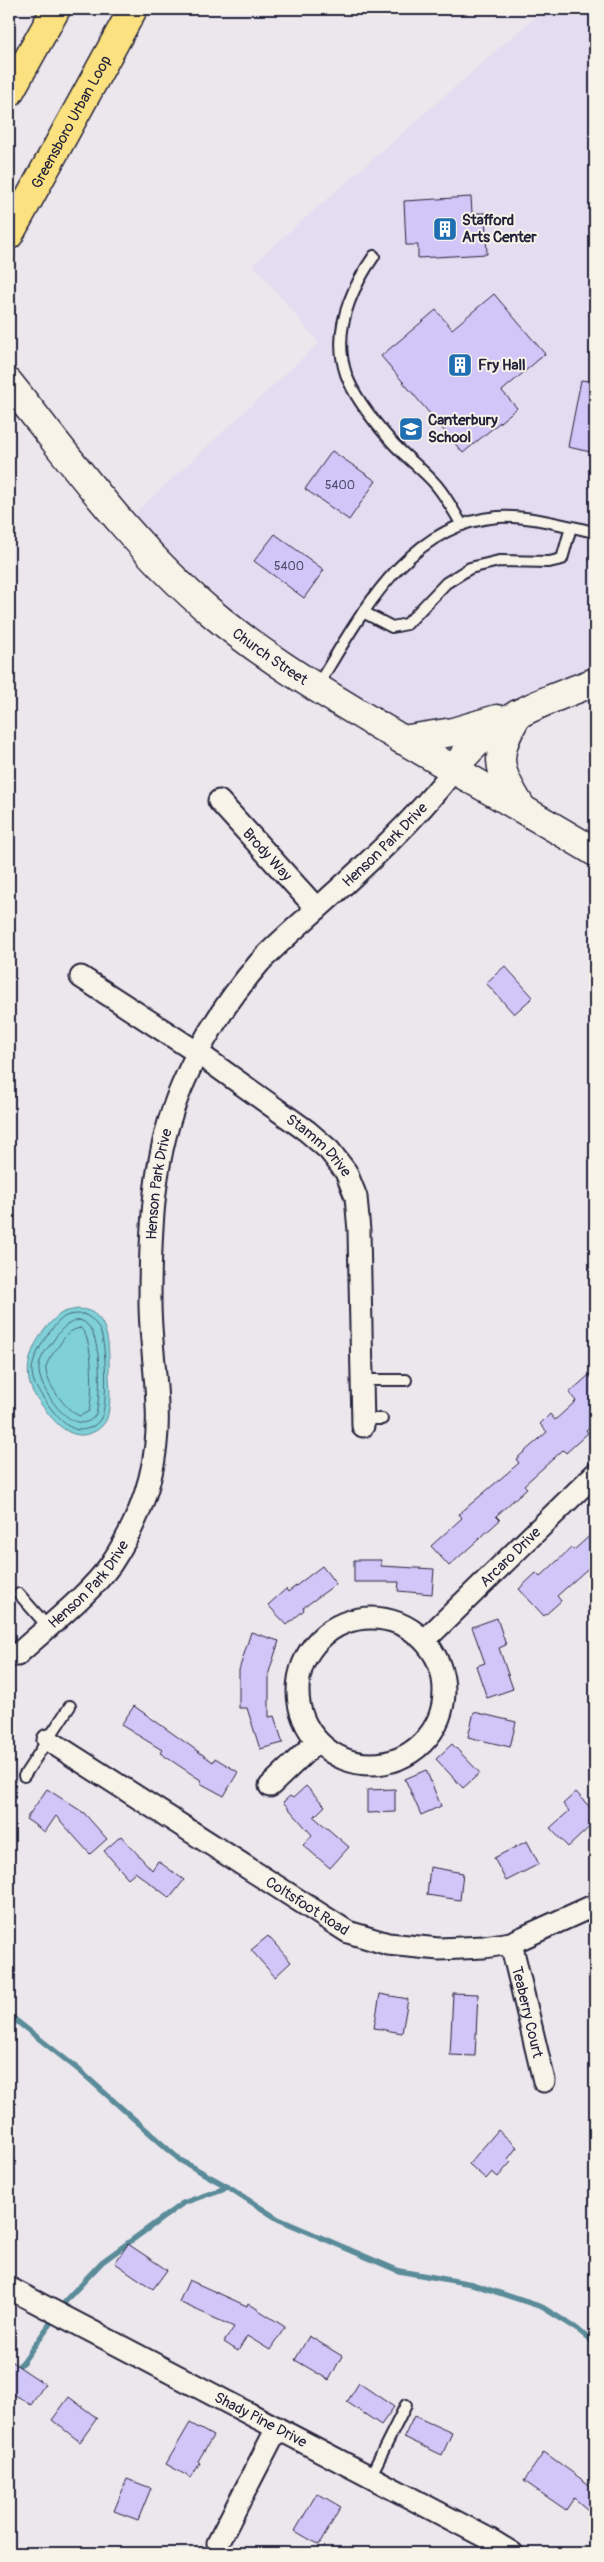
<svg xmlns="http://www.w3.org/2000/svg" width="604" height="2562" viewBox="0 0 604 2562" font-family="Pangolin,sans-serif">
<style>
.built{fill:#e4dcf0}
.water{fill:#7fd1d7;stroke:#5a8b99}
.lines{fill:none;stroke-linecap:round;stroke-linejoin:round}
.shore{stroke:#476879;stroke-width:1}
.stream{stroke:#5a8b99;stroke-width:5.5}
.building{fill:#d1c6f8;stroke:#22223b}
.lane-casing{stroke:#22223b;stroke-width:14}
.street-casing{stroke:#22223b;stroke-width:25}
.secondary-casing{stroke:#22223b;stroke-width:31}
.highway-casing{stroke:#22223b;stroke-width:31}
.lane{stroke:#f7f3e8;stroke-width:10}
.street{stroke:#f7f3e8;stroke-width:21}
.secondary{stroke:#f7f3e8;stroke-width:28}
.highway{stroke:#fbe180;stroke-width:28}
.labels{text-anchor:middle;stroke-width:4;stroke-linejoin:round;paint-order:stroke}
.number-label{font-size:12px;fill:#4e4b6a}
.street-label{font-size:15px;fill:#22223b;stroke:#f7f3e8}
.poi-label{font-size:15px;font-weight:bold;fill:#22223b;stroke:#f7f3e8;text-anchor:start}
</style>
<rect width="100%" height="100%" fill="#ece6ed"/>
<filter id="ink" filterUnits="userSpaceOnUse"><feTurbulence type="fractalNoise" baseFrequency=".02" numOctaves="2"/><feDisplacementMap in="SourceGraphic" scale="10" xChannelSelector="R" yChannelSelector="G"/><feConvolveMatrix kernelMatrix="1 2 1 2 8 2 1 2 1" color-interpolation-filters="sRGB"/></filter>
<g filter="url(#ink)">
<!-- built -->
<path class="built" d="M 544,9 L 595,9 L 595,673 L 469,718 L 432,726 L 396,722 L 276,645 L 215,595 L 133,515 L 319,343 L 253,264 Z"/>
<!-- water -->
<path class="water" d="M 78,1309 C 112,1309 109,1353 109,1376 C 110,1389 111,1405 107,1418 C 105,1424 98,1431 91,1433 C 67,1443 48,1414 36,1397 C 17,1369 36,1333 60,1314 C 65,1311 72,1310 78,1309 Z"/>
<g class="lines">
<!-- shore -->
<g class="shore">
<path d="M 83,1314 C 92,1317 97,1324 101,1333 C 106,1346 108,1406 101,1418 C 96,1427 87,1430 78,1430 C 65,1427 57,1416 49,1406 C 42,1395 33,1387 32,1372 C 31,1357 52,1325 64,1317 C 69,1314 78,1314 83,1314 Z"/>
<path d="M 79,1320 C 104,1323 101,1396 96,1414 C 76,1444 37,1388 39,1368 C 39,1358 47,1349 53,1341 C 60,1330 66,1323 79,1320 Z"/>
<path d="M 80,1328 C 94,1334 93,1397 89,1411 L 80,1416 C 67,1412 44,1381 46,1367 C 48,1359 55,1351 60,1344 C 65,1336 70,1330 80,1328 Z"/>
</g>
<!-- stream -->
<g class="stream">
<path d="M 9,2015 L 79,2070 L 180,2160 L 228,2187 L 278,2219 L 399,2271 L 472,2284 L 542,2307 L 576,2328 L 595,2344"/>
<path d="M 9,2375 L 23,2362 L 68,2298 L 102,2262 L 183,2203 L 228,2187"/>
</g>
</g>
<!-- building -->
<g class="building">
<path d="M 471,197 L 472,213 L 485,213 L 487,254 L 418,258 L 418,245 L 406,245 L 404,201 Z"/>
<path d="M 494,294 L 545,354 L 502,391 L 517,408 L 463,453 L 381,356 L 436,310 L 452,329 Z"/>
<path d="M 581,380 L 595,382 L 595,453 L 568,447 Z"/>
<path d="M 332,451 L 376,481 L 349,520 L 305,489 Z"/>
<path d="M 275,534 L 324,570 L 304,598 L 254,561 Z"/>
<path d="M 505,966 L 533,997 L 514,1014 L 486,983 Z"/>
<path d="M 589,1375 L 595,1383 L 595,1422 L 586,1430 L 588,1433 L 566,1453 L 563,1450 L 524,1485 L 527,1488 L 496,1516 L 500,1520 L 449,1566 L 431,1546 L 462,1518 L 459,1514 L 519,1463 L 516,1459 L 547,1432 L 540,1424 L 550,1414 L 555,1420 L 576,1401 L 569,1393 Z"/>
<path d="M 595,1531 L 595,1562 L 557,1596 L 561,1601 L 544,1616 L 519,1589 L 536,1573 L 540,1577 L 571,1548 L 574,1550 Z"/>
<path d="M 354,1560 L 381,1560 L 381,1566 L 434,1569 L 432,1594 L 398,1591 L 399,1582 L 354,1582 Z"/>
<path d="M 322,1566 L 336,1584 L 303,1608 L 304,1610 L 287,1625 L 268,1605 L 286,1589 L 288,1592 Z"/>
<path d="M 497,1618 L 506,1645 L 499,1648 L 513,1689 L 487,1698 L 476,1666 L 485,1663 L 472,1627 Z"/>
<path d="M 251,1632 L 279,1641 L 269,1672 L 269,1717 L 274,1716 L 283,1743 L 260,1749 L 247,1708 L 239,1708 L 239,1670 Z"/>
<path d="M 134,1706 L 213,1762 L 215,1758 L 238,1772 L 224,1796 L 200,1783 L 202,1781 L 160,1753 L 162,1750 L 121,1725 Z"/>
<path d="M 474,1712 L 516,1722 L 510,1747 L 468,1737 Z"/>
<path d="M 452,1744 L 480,1773 L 463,1788 L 436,1759 Z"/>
<path d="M 426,1770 L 441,1806 L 421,1815 L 405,1779 Z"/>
<path d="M 306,1786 L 325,1806 L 314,1817 L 349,1847 L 330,1868 L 303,1845 L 312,1835 L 283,1802 L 290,1796 L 293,1798 Z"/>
<path d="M 47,1789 L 84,1813 L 107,1839 L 90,1854 L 56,1816 L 45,1832 L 26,1819 Z"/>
<path d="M 395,1789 L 395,1812 L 367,1813 L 367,1790 Z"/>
<path d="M 576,1792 L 595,1813 L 595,1822 L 568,1847 L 550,1828 L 569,1811 L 563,1804 Z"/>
<path d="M 121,1836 L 152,1870 L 158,1861 L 184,1880 L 170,1898 L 135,1872 L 128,1878 L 104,1851 Z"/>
<path d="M 527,1841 L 539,1864 L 506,1881 L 494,1858 Z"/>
<path d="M 430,1867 L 463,1873 L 460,1900 L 427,1895 Z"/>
<path d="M 268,1936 L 291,1962 L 275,1977 L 251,1950 Z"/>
<path d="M 453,1993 L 478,1994 L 475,2056 L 450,2055 Z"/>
<path d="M 380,1994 L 408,1999 L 402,2033 L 374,2028 Z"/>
<path d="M 498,2130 L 517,2147 L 508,2159 L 511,2162 L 498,2177 L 492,2172 L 486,2179 L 469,2164 Z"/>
<path d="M 128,2244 L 167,2270 L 153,2289 L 115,2263 Z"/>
<path d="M 189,2280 L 247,2306 L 248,2303 L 285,2327 L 270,2350 L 247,2336 L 238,2351 L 224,2342 L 234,2327 L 179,2302 Z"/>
<path d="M 309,2336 L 342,2356 L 329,2380 L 295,2360 Z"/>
<path d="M 9,2360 L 45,2384 L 31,2405 L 9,2391 Z"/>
<path d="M 359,2383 L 394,2407 L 381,2425 L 347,2402 Z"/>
<path d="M 69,2397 L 97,2418 L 80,2442 L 52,2420 Z"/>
<path d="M 414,2416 L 452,2433 L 442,2455 L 404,2437 Z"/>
<path d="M 190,2423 L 213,2436 L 198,2461 L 200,2463 L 191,2478 L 166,2464 Z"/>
<path d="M 544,2452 L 595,2489 L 595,2516 L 574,2498 L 566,2510 L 524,2481 Z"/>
<path d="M 127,2479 L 151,2488 L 138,2520 L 114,2511 Z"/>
<path d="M 317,2493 L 341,2507 L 319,2545 L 295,2531 Z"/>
</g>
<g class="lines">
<defs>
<g id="lane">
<path d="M 374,256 C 351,289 332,332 346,374 C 353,395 376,424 391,441 C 405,457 424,470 437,486 C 447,498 454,512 462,525"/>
<path d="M 363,612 L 392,627 L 407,624 L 446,583 L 470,568 L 499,561 L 549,562 L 562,559 L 571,527"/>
<path d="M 317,686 C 360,617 406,524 498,517 C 530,515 565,526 595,532"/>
<path d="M 362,1380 L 406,1380"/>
<path d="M 363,1419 L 382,1419"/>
<path d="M 19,1594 L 48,1627"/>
<path d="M 24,1776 L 70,1706"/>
<path d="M 370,2477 L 406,2405"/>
</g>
<g id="street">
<path id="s1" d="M 219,801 L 317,909"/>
<path id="s2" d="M 81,977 L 198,1053 L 307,1131 L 329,1150 L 346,1172 L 356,1197 L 359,1231 L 363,1426"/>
<circle cx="371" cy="1691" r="73"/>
<path id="s3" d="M 425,1640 L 595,1474"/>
<path id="s4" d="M 17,1655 C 45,1629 90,1594 111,1564 C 142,1517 160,1463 157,1406 C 156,1371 150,1336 150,1302 C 150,1230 153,1152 182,1086 C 201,1041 228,999 260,962 C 278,943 298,926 317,909 C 365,866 413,822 453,771"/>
<path id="s5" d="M 48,1740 L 348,1932 L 388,1944 L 439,1949 L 484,1947 L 511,1943 L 595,1905"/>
<path d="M 270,1786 L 317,1741"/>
<path id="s6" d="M 511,1943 L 544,2081"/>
<path id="s7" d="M 9,2288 L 489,2539 L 512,2553"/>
<path d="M 218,2543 L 277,2428"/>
</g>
<g id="secondary">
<path id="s8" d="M 9,383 C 73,463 134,548 213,614 C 258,652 308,683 358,713 C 437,761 517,805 595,852"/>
<path d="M 518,714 C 494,755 496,767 521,807"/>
<path d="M 402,740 L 453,732 L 497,719"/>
<path d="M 453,771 C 485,721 542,702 595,682"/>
</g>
<g id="highway">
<path d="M 9,93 L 56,9"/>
<path id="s9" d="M 9,235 L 133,9"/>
</g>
</defs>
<!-- lane casing -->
<use href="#lane" class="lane-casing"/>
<!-- street casing -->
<use href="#street" class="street-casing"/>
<!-- secondary casing -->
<use href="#secondary" class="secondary-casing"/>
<!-- highway casing -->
<use href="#highway" class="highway-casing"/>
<!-- lane -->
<use href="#lane" class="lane"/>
<!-- street -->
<use href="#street" class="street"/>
<!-- secondary -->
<use href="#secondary" class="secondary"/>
<!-- highway -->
<use href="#highway" class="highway"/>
</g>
</g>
<!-- icons -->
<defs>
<symbol id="building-square" viewBox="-11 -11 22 22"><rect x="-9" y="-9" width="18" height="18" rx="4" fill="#1f6fb2" stroke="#f7f3e8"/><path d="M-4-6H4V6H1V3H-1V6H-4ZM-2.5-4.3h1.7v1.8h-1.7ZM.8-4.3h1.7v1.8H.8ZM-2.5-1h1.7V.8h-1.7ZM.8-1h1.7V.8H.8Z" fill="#fff"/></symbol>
<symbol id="school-square" viewBox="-11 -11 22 22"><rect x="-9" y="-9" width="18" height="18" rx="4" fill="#1f6fb2" stroke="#f7f3e8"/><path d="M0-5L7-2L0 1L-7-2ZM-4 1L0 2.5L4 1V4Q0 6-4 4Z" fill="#fff"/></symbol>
</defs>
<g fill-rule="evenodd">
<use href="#building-square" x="431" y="215" width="28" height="28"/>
<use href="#building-square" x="446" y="351" width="28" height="28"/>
<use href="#school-square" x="397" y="415" width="28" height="28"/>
</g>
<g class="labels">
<!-- number labels -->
<g class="number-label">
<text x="340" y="489">5400</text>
<text x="289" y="570">5400</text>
</g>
<!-- street labels -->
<g class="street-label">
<text dy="5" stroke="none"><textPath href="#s9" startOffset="129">Greensboro Urban Loop</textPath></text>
<text dy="5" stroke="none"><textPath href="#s8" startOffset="380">Church Street</textPath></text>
<text dy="5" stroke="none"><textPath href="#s4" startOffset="941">Henson Park Drive</textPath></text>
<text dy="5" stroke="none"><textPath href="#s1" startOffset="72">Brody Way</textPath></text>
<text dy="5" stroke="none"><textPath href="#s2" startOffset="292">Stamm Drive</textPath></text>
<text dy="5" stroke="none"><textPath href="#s4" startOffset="521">Henson Park Drive</textPath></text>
<text dy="5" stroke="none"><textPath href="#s3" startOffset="119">Arcaro Drive</textPath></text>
<text dy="5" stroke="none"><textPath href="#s4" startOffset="101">Henson Park Drive</textPath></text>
<text dy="5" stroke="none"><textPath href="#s5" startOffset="308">Coltsfoot Road</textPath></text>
<text dy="5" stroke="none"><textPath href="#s6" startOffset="71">Teaberry Court</textPath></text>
<text dy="5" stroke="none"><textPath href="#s7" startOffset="284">Shady Pine Drive</textPath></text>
</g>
<!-- poi labels -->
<g class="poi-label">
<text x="462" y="225">Stafford<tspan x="462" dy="17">Arts Center</tspan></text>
<text x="478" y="370">Fry Hall</text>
<text x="428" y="425">Canterbury<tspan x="428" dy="17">School</tspan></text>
</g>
</g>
<!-- margin -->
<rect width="604" height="2562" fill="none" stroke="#f7f3e8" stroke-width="30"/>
<rect x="15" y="15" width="574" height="2532" fill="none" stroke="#22223b" stroke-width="2" filter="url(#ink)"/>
</svg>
